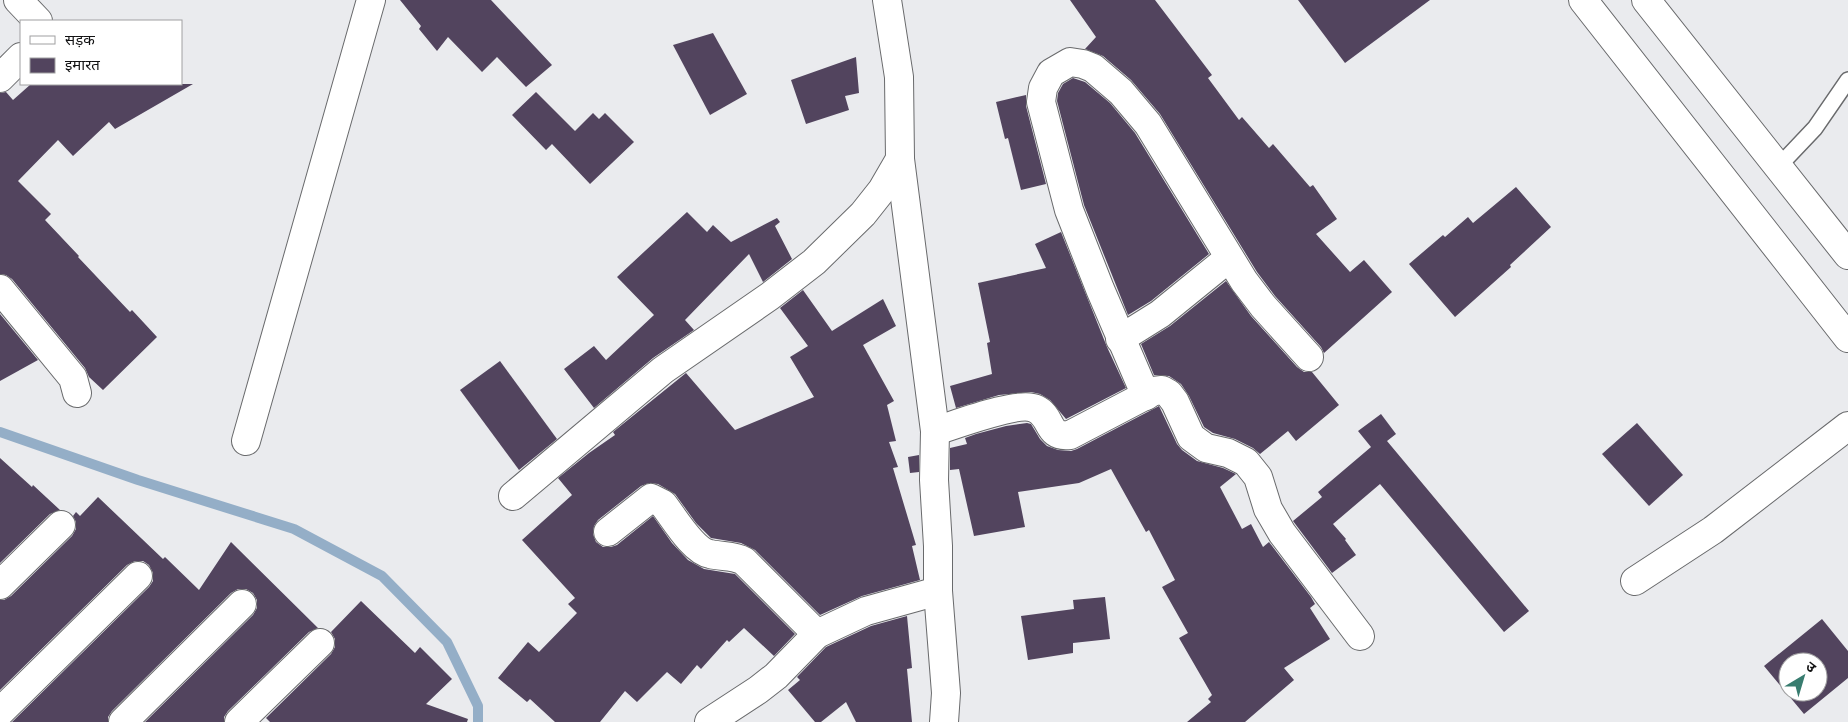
<svg xmlns="http://www.w3.org/2000/svg" width="1848" height="722" viewBox="0 0 1848 722" font-family="'Fira Sans','Noto Sans Devanagari',sans-serif">
<style>
.lines{fill:none;stroke-linecap:round;stroke-linejoin:round}
.stream{stroke:#94aec7;stroke-width:10}
.building{fill:#52445e;fill-rule:evenodd}
.lane-casing{stroke:#696a6c;stroke-width:18}
.street-casing{stroke:#696a6c;stroke-width:30}
.secondary-casing{stroke:#696a6c;stroke-width:30}
.primary-casing{stroke:#696a6c;stroke-width:30}
.lane{stroke:#fff;stroke-width:15}
.street{stroke:#fff;stroke-width:28}
.secondary{stroke:#fff;stroke-width:28}
.primary{stroke:#fff;stroke-width:28}
</style>
<rect width="100%" height="100%" fill="#eaebee"/>
<g class="lines">
<!-- stream -->
<path class="stream" d="M 0,432 L 138,480 L 294,529 L 382,576 L 447,642 L 478,706 L 478,722"/>
</g>
<!-- building -->
<g class="building">
<path d="M 400,0 L 491,0 L 552,65 L 526,87 L 497,57 L 482,72 L 448,37 L 437,51 L 419,29 L 421,26 Z"/>
<path d="M 1070,0 L 1155,0 L 1212,75 L 1208,78 L 1239,120 L 1242,117 L 1269,148 L 1273,144 L 1310,187 L 1313,185 L 1337,219 L 1316,234 L 1350,272 L 1364,260 L 1392,292 L 1324,353 L 1321,347 L 1275,296 L 1257,272 L 1160,114 L 1131,80 L 1103,56 L 1085,49 L 1096,37 Z"/>
<path d="M 1298,0 L 1430,0 L 1345,63 Z"/>
<path d="M 713,33 L 747,94 L 710,115 L 673,45 Z"/>
<path d="M 856,57 L 859,93 L 845,96 L 849,110 L 806,124 L 791,80 Z"/>
<path d="M 1073,78 L 1085,82 L 1110,103 L 1135,133 L 1209,254 L 1151,301 L 1128,315 L 1084,205 L 1057,101 L 1058,93 L 1063,84 Z"/>
<path d="M 31,84 L 193,84 L 115,129 L 109,122 L 73,156 L 58,140 L 18,181 L 51,214 L 45,220 L 79,256 L 78,257 L 130,312 L 132,310 L 157,337 L 103,390 L 89,377 L 85,368 L 12,279 L 6,275 L 0,274 L 0,93 L 6,92 L 13,100 Z"/>
<path d="M 536,92 L 575,131 L 593,113 L 599,119 L 605,113 L 634,142 L 590,184 L 552,144 L 546,150 L 512,115 Z"/>
<path d="M 1026,95 L 1026,106 L 1046,184 L 1021,190 L 1008,138 L 1005,139 L 996,102 Z"/>
<path d="M 1516,187 L 1551,227 L 1510,265 L 1511,267 L 1455,317 L 1409,264 L 1443,235 L 1445,237 L 1468,217 L 1473,223 Z"/>
<path d="M 687,212 L 707,232 L 713,225 L 731,242 L 777,218 L 780,222 L 775,226 L 792,259 L 763,282 L 749,254 L 685,320 L 694,330 L 653,358 L 594,408 L 564,369 L 594,346 L 606,360 L 654,315 L 617,277 Z"/>
<path d="M 1061,232 L 1107,347 L 1126,388 L 1066,419 L 1050,400 L 1040,394 L 1031,392 L 999,395 L 956,408 L 950,386 L 992,374 L 987,343 L 990,342 L 978,283 L 1046,268 L 1035,244 Z"/>
<path d="M 1226,281 L 1251,316 L 1297,367 L 1304,372 L 1312,372 L 1339,405 L 1296,441 L 1288,431 L 1260,454 L 1253,448 L 1235,439 L 1213,433 L 1204,427 L 1189,396 L 1181,384 L 1169,376 L 1154,375 L 1141,344 L 1170,326 Z"/>
<path d="M 803,290 L 832,331 L 883,299 L 896,326 L 863,345 L 894,401 L 887,405 L 896,441 L 889,442 L 898,467 L 893,468 L 916,545 L 912,546 L 920,580 L 862,596 L 820,615 L 755,550 L 741,543 L 711,538 L 696,523 L 675,494 L 658,484 L 649,483 L 641,486 L 598,520 L 594,526 L 593,534 L 596,542 L 603,547 L 611,547 L 617,545 L 653,516 L 672,543 L 688,560 L 704,569 L 735,574 L 795,634 L 774,656 L 744,628 L 729,642 L 727,640 L 701,669 L 697,665 L 681,684 L 667,672 L 637,702 L 625,691 L 600,722 L 555,722 L 530,699 L 527,702 L 498,678 L 528,642 L 539,652 L 577,613 L 568,604 L 575,598 L 522,540 L 572,495 L 558,478 L 589,453 L 615,435 L 613,432 L 686,373 L 735,430 L 814,397 L 790,357 L 808,346 L 780,308 Z"/>
<path d="M 0,314 L 38,360 L 0,381 Z"/>
<path d="M 500,361 L 557,439 L 519,470 L 460,390 Z"/>
<path d="M 1159,406 L 1177,444 L 1182,450 L 1197,461 L 1223,468 L 1236,474 L 1220,487 L 1242,529 L 1251,524 L 1263,547 L 1269,542 L 1311,597 L 1315,604 L 1310,608 L 1330,639 L 1284,668 L 1294,680 L 1245,722 L 1187,722 L 1211,702 L 1208,699 L 1212,695 L 1179,638 L 1188,633 L 1162,587 L 1175,580 L 1149,530 L 1146,532 L 1111,469 L 1079,483 L 1018,492 L 1025,527 L 974,536 L 959,469 L 950,470 L 950,448 L 967,444 L 965,438 L 976,434 L 1006,426 L 1027,423 L 1031,424 L 1040,439 L 1047,446 L 1058,450 L 1071,451 L 1077,449 Z"/>
<path d="M 1381,414 L 1396,434 L 1387,441 L 1529,611 L 1504,632 L 1380,484 L 1333,524 L 1346,539 L 1345,540 L 1356,555 L 1332,573 L 1293,521 L 1322,497 L 1318,492 L 1371,447 L 1358,431 Z"/>
<path d="M 1637,423 L 1683,475 L 1649,506 L 1602,454 Z"/>
<path d="M 919,455 L 919,472 L 910,473 L 908,457 Z"/>
<path d="M 0,458 L 32,487 L 33,485 L 60,510 L 50,514 L 0,563 Z"/>
<path d="M 98,497 L 163,559 L 165,557 L 199,590 L 231,542 L 318,628 L 309,632 L 228,711 L 224,717 L 224,722 L 145,722 L 253,615 L 257,608 L 257,600 L 253,593 L 246,589 L 238,589 L 231,593 L 112,711 L 108,717 L 108,722 L 12,722 L 149,587 L 153,581 L 153,573 L 149,565 L 143,561 L 135,561 L 127,565 L 0,690 L 0,600 L 4,600 L 11,596 L 72,536 L 76,529 L 76,522 L 73,516 L 76,512 L 80,516 Z"/>
<path d="M 1105,597 L 1110,639 L 1073,643 L 1073,653 L 1028,660 L 1021,616 L 1074,609 L 1073,600 Z"/>
<path d="M 361,601 L 415,653 L 420,647 L 452,679 L 426,704 L 468,719 L 467,722 L 270,722 L 266,718 L 331,654 L 335,647 L 335,639 L 331,632 Z"/>
<path d="M 907,616 L 912,668 L 907,669 L 912,722 L 856,722 L 846,702 L 821,722 L 815,722 L 788,690 L 800,680 L 797,677 L 826,647 L 871,626 Z"/>
<path d="M 1822,619 L 1848,651 L 1848,678 L 1804,714 L 1764,666 ZM 1788,662 L 1818,662 L 1818,692 L 1788,692 Z"/>
</g>
<g class="lines">
<defs>
<path id="lane" d="M 1778,167 L 1815,128 L 1848,80"/>
<g id="street">
<path d="M 18,0 L 38,21"/>
<path d="M 0,78 L 21,57"/>
<path d="M 0,289 L 73,378 L 77,393"/>
<path d="M 1120,339 L 1160,314 L 1229,258"/>
<path d="M 1146,396 L 1100,289 L 1069,210 L 1041,102 L 1043,88 L 1051,73 L 1070,62 L 1083,64 L 1093,68 L 1121,92 L 1148,124 L 1244,281 L 1263,306 L 1309,357"/>
<path d="M 935,431 C 955,425 1020,400 1036,409 C 1053,417 1046,438 1070,435 L 1154,391 L 1162,390 L 1169,394 L 1175,402 L 1191,437 L 1206,448 L 1228,453 L 1246,462 L 1258,477 L 1268,509 L 1282,533 L 1360,636"/>
<path d="M 246,441 L 371,0"/>
<path d="M 513,496 L 663,370 L 770,296 L 814,262 L 863,214 L 882,190 L 900,159"/>
<path d="M 608,532 L 651,498 L 663,504 C 674,518 693,551 710,554 C 723,557 733,555 744,561 L 817,634"/>
<path d="M 1635,581 L 1713,530 L 1848,426"/>
<path d="M 0,585 L 61,525"/>
<path d="M 0,712 L 138,576"/>
<path d="M 123,722 L 242,604"/>
<path d="M 239,722 L 320,643"/>
<path d="M 709,722 L 758,690 L 776,676 L 817,634 L 866,611 L 938,591"/>
</g>
<path id="secondary" d="M 887,0 L 899,77 L 900,159 L 935,431 L 934,480 L 938,546 L 938,591 L 946,693 L 944,722"/>
<g id="primary">
<path d="M 1583,0 L 1848,338"/>
<path d="M 1646,0 L 1848,255"/>
</g>
</defs>
<!-- lane casing -->
<use href="#lane" class="lane-casing"/>
<!-- street casing -->
<use href="#street" class="street-casing"/>
<!-- secondary casing -->
<use href="#secondary" class="secondary-casing"/>
<!-- primary casing -->
<use href="#primary" class="primary-casing"/>
<!-- lane -->
<use href="#lane" class="lane"/>
<!-- street -->
<use href="#street" class="street"/>
<!-- secondary -->
<use href="#secondary" class="secondary"/>
<!-- primary -->
<use href="#primary" class="primary"/>
</g>
<!-- legend -->
<rect x="20" y="20" width="162" height="65" fill="#ffffff" stroke="#a0a0a1"/>
<rect x="30" y="36" width="25" height="8" fill="#ffffff" stroke="#a0a0a1"/>
<text x="65" y="45" font-size="15" fill="#121213">सड़क</text>
<rect x="30" y="58" width="25" height="15" fill="#52445e" stroke="#a0a0a1"/>
<text x="65" y="70" font-size="15" fill="#121213">इमारत</text>
<!-- north arrow -->
<g transform="translate(1803 677) rotate(38)"><circle r="24" fill="#ffffff" stroke="#a0a0a1"/>
<path d="M0-4L9 19L0 12L-9 19Z" fill="#387c6f"/>
<text y="-8" font-size="14" font-weight="bold" text-anchor="middle" fill="#121213">उ</text>
</g>
</svg>
